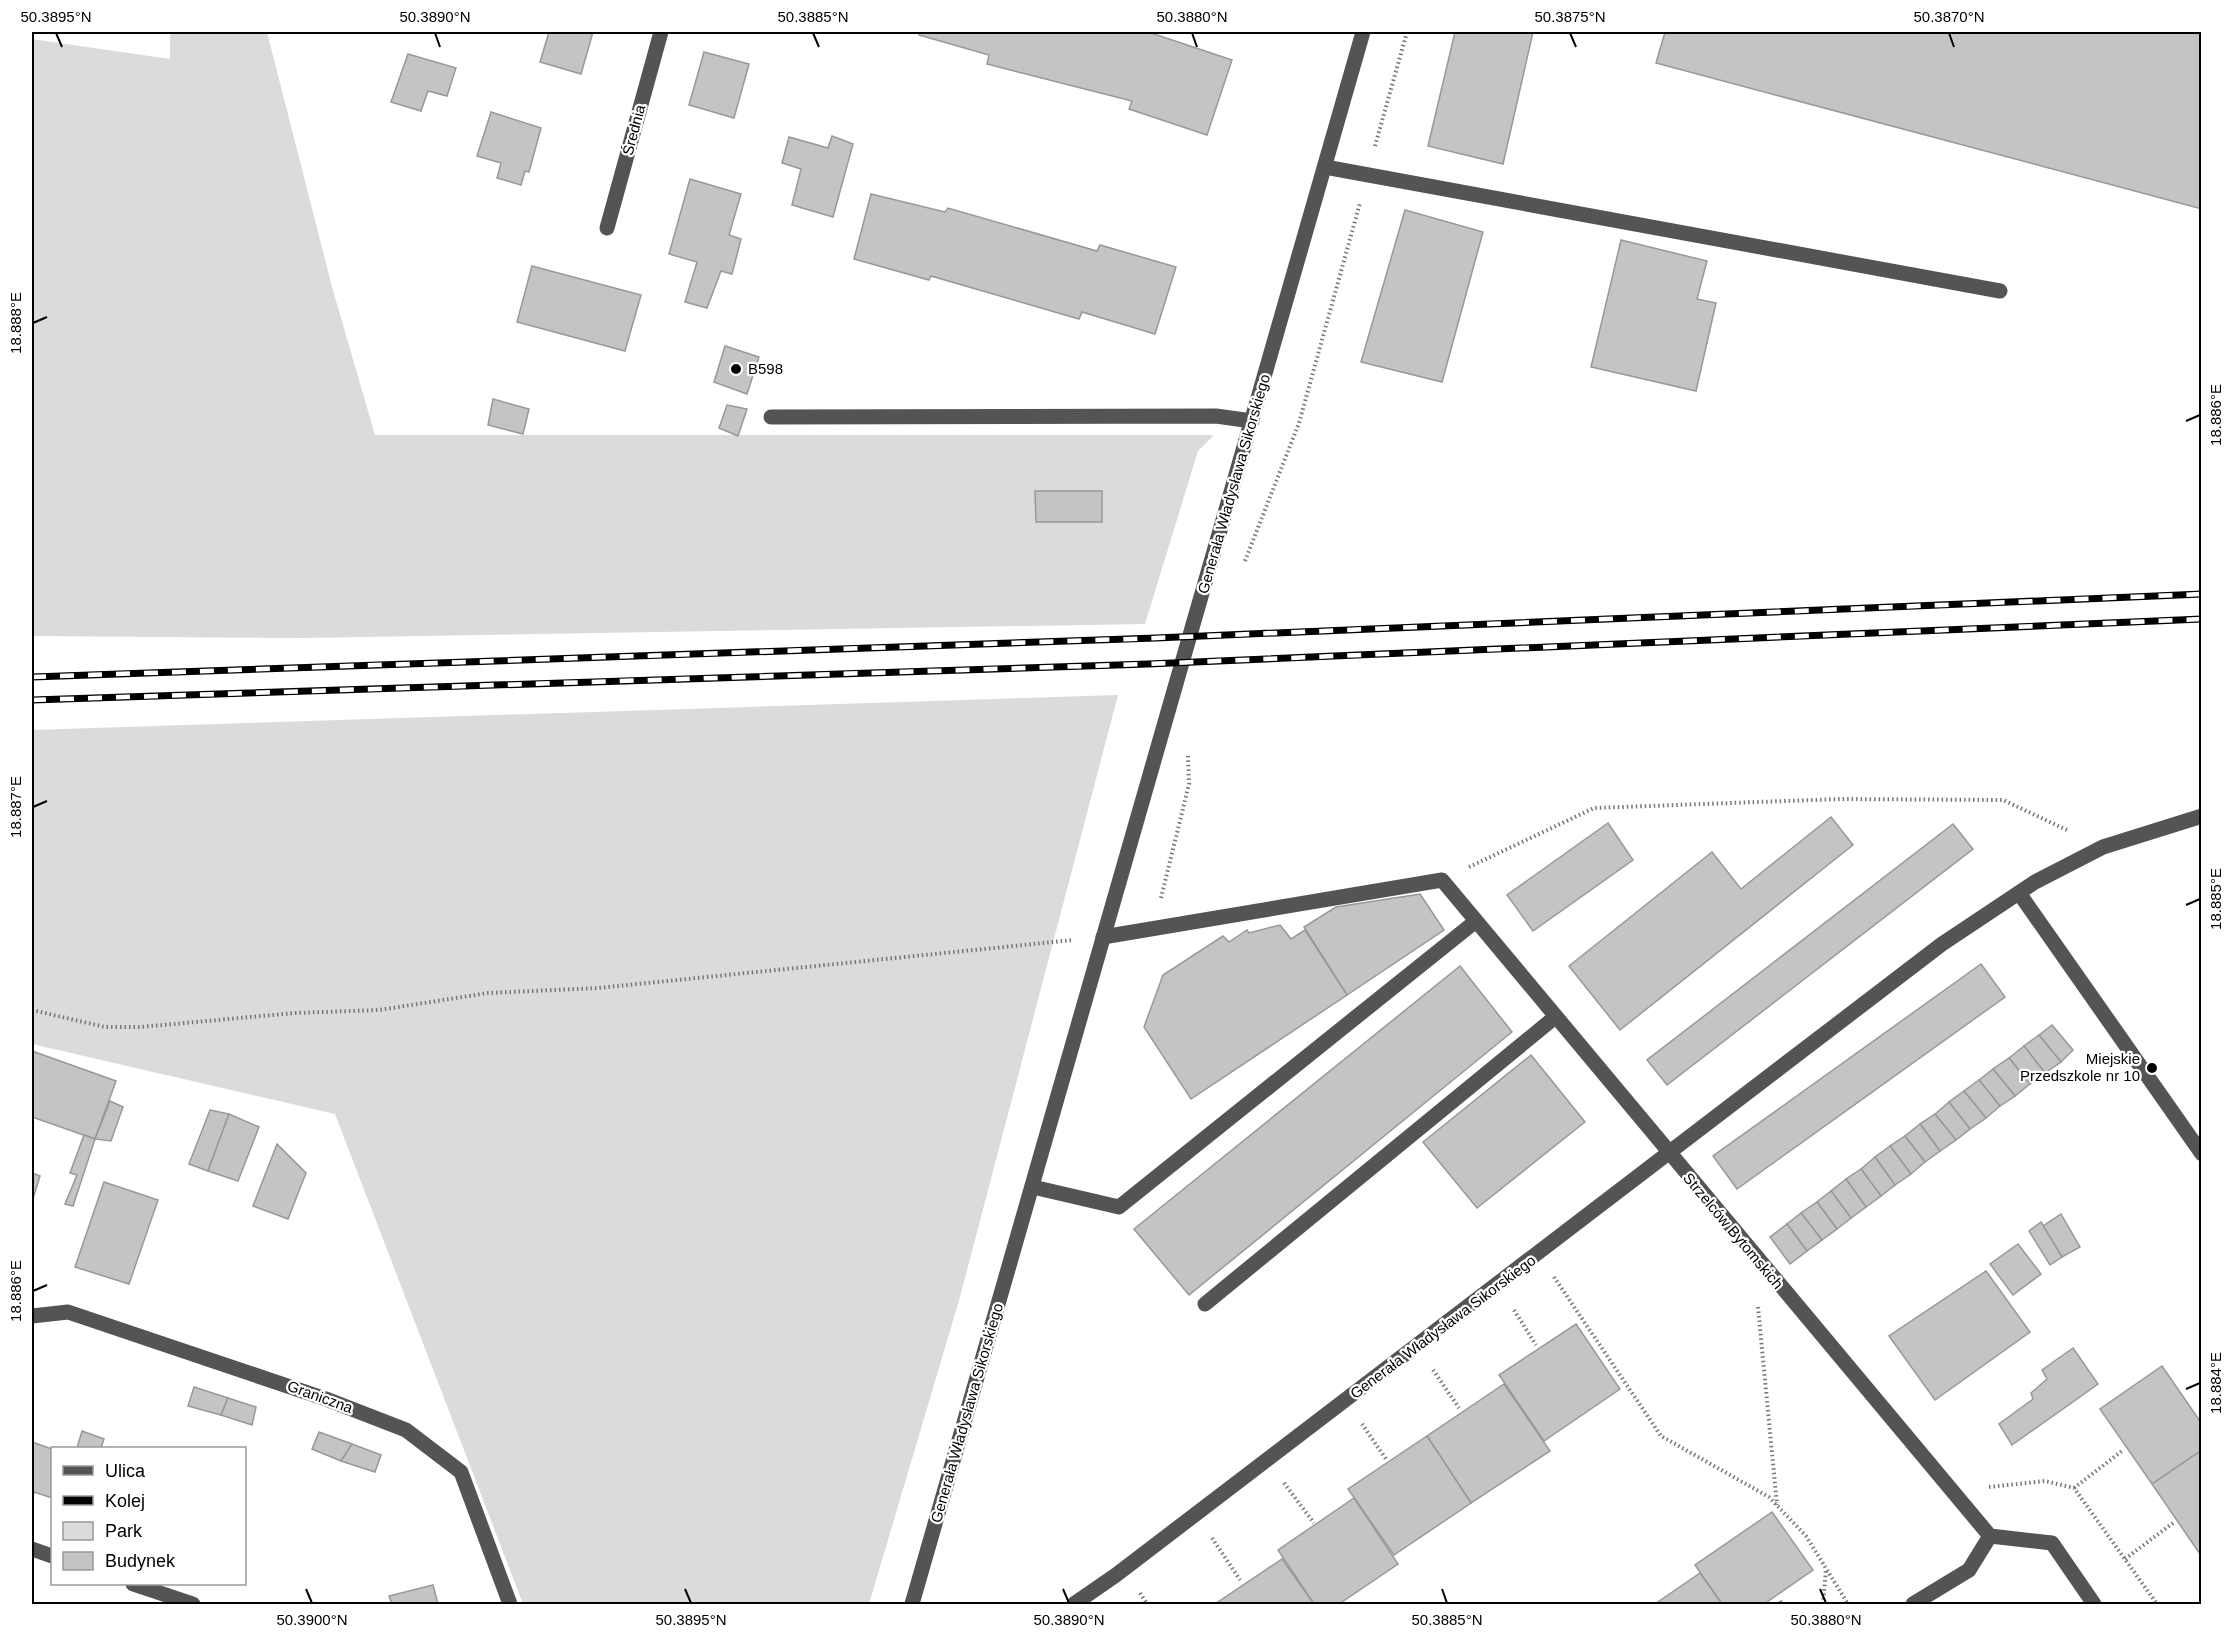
<svg xmlns="http://www.w3.org/2000/svg" width="2233" height="1636" viewBox="0 0 2233 1636" font-family="Helvetica,sans-serif">
<style>
.green{fill:#dbdbdb}
.building{fill:#c4c4c4;stroke:#989898;stroke-width:1.5}
.lines{fill:none;stroke-linecap:round;stroke-linejoin:round}
.path{stroke:#767676;stroke-width:4;stroke-dasharray:1.5 3;stroke-linecap:butt}
.minor{stroke:#545454;stroke-width:15}
.rail-casing{stroke:#000;stroke-width:7}
.rail{stroke:#fff;stroke-width:4.5;stroke-dasharray:14;stroke-linecap:butt}
.ticks{fill:none;stroke:#000;stroke-width:2}
.poi-dot{fill:#000;stroke:#fff;stroke-width:2}
.labels{text-anchor:middle;stroke-width:4.5;stroke-linejoin:round;paint-order:stroke}
.street-label{font-size:15px;fill:#000;stroke:#fff}
.poi-label{font-size:15px;fill:#000;stroke:#fff;text-anchor:start}
.neatline{fill:none;stroke:#000;stroke-width:2}
.ticks-label{font-size:15px;text-anchor:middle;fill:#000}
</style>
<rect width="100%" height="100%" fill="#fff"/>
<!-- green -->
<g class="green">
<path d="M 170,32 L 267,32 L 332,287 L 375,435 L 1214,435 L 1198,451 L 1145,624 L 303,638 L 32,636 L 32,39 L 170,59 Z"/>
<path d="M 1118,695 L 960,1297 L 869,1604 L 523,1604 L 335,1114 L 32,1044 L 32,730 Z"/>
</g>
<!-- building -->
<g class="building">
<path d="M 549,32 L 593,32 L 581,74 L 540,62 Z"/>
<path d="M 920,32 L 1154,32 L 1154,34 L 1232,60 L 1207,135 L 1129,109 L 1132,101 L 987,64 L 989,55 L 919,35 Z"/>
<path d="M 1455,32 L 1533,32 L 1503,164 L 1428,146 Z"/>
<path d="M 1665,32 L 2202,32 L 2202,209 L 1656,63 Z"/>
<path d="M 704,52 L 749,64 L 734,118 L 689,105 Z"/>
<path d="M 408,54 L 456,68 L 447,96 L 428,91 L 421,111 L 391,102 Z"/>
<path d="M 491,112 L 541,128 L 529,172 L 525,171 L 521,185 L 497,178 L 501,163 L 477,156 Z"/>
<path d="M 832,136 L 853,144 L 833,217 L 792,205 L 801,169 L 782,163 L 789,137 L 828,148 Z"/>
<path d="M 690,179 L 741,194 L 729,235 L 741,239 L 732,274 L 721,271 L 707,308 L 685,302 L 697,262 L 669,254 Z"/>
<path d="M 871,194 L 945,212 L 948,208 L 1097,251 L 1100,245 L 1176,267 L 1155,334 L 1082,312 L 1079,319 L 931,276 L 929,280 L 854,259 Z"/>
<path d="M 1405,210 L 1483,232 L 1442,382 L 1361,362 Z"/>
<path d="M 1621,240 L 1707,261 L 1697,299 L 1716,303 L 1696,391 L 1591,367 Z"/>
<path d="M 532,266 L 641,295 L 625,351 L 517,322 Z"/>
<path d="M 725,346 L 759,357 L 747,394 L 714,382 Z"/>
<path d="M 493,399 L 529,409 L 523,434 L 488,425 Z"/>
<path d="M 727,405 L 747,409 L 738,436 L 719,428 Z"/>
<path d="M 1035,491 L 1102,491 L 1102,522 L 1036,522 Z"/>
<path d="M 1831,817 L 1853,845 L 1620,1030 L 1569,966 L 1712,852 L 1741,889 Z"/>
<path d="M 1608,823 L 1633,860 L 1533,931 L 1507,895 Z"/>
<path d="M 1953,824 L 1973,849 L 1667,1085 L 1647,1060 Z"/>
<path d="M 1420,894 L 1444,930 L 1347,995 L 1304,927 L 1336,907 Z"/>
<path d="M 1280,925 L 1291,939 L 1305,930 L 1347,995 L 1191,1099 L 1144,1027 L 1163,975 L 1223,936 L 1229,942 L 1247,930 L 1249,933 Z"/>
<path d="M 1981,964 L 2005,997 L 1737,1189 L 1713,1156 Z"/>
<path d="M 1460,966 L 1512,1032 L 1189,1295 L 1134,1229 Z"/>
<path d="M 2052,1025 L 2073,1050 L 2061,1062 L 2039,1035 Z"/>
<path d="M 2039,1035 L 2061,1062 L 2045,1073 L 2024,1046 Z"/>
<path d="M 2024,1046 L 2045,1073 L 2030,1084 L 2009,1058 Z"/>
<path d="M 32,1051 L 116,1081 L 95,1139 L 32,1117 Z"/>
<path d="M 1531,1055 L 1585,1122 L 1477,1208 L 1423,1142 Z"/>
<path d="M 2009,1058 L 2030,1084 L 2015,1096 L 1993,1069 Z"/>
<path d="M 1993,1069 L 2015,1096 L 2000,1106 L 1979,1080 Z"/>
<path d="M 1979,1080 L 2000,1106 L 1986,1118 L 1964,1091 Z"/>
<path d="M 1964,1091 L 1986,1118 L 1970,1129 L 1949,1102 Z"/>
<path d="M 110,1101 L 123,1107 L 111,1141 L 95,1139 Z"/>
<path d="M 1949,1102 L 1970,1129 L 1956,1140 L 1935,1114 Z"/>
<path d="M 210,1110 L 229,1114 L 208,1171 L 189,1164 Z"/>
<path d="M 229,1114 L 259,1127 L 238,1181 L 208,1171 Z"/>
<path d="M 1935,1114 L 1956,1140 L 1940,1151 L 1920,1124 Z"/>
<path d="M 1920,1124 L 1940,1151 L 1925,1162 L 1905,1136 Z"/>
<path d="M 84,1135 L 95,1139 L 73,1206 L 65,1204 L 77,1175 L 70,1173 Z"/>
<path d="M 1905,1136 L 1925,1162 L 1911,1174 L 1890,1146 Z"/>
<path d="M 277,1144 L 306,1173 L 288,1219 L 253,1206 Z"/>
<path d="M 1890,1146 L 1911,1174 L 1895,1185 L 1875,1157 Z"/>
<path d="M 1875,1157 L 1895,1185 L 1881,1196 L 1861,1169 Z"/>
<path d="M 1861,1169 L 1881,1196 L 1866,1207 L 1846,1179 Z"/>
<path d="M 32,1173 L 40,1176 L 32,1202 Z"/>
<path d="M 1846,1179 L 1866,1207 L 1851,1218 L 1831,1191 Z"/>
<path d="M 104,1182 L 158,1200 L 129,1284 L 75,1267 Z"/>
<path d="M 1831,1191 L 1851,1218 L 1837,1229 L 1817,1202 Z"/>
<path d="M 1817,1202 L 1837,1229 L 1822,1240 L 1801,1213 Z"/>
<path d="M 1801,1213 L 1822,1240 L 1807,1251 L 1787,1224 Z"/>
<path d="M 2061,1214 L 2080,1247 L 2062,1257 L 2043,1226 Z"/>
<path d="M 2041,1222 L 2062,1257 L 2050,1265 L 2029,1231 Z"/>
<path d="M 1787,1224 L 1807,1251 L 1790,1264 L 1770,1237 Z"/>
<path d="M 2018,1244 L 2041,1274 L 2013,1295 L 1990,1264 Z"/>
<path d="M 1986,1271 L 2030,1332 L 1935,1400 L 1889,1336 Z"/>
<path d="M 1576,1324 L 1620,1389 L 1544,1441 L 1499,1375 Z"/>
<path d="M 2073,1348 L 2098,1384 L 2012,1445 L 1999,1424 L 2033,1399 L 2031,1393 L 2047,1379 L 2042,1370 Z"/>
<path d="M 2162,1366 L 2202,1424 L 2202,1450 L 2152,1484 L 2100,1409 Z"/>
<path d="M 1504,1384 L 1550,1451 L 1471,1503 L 1427,1436 Z"/>
<path d="M 194,1387 L 228,1398 L 221,1415 L 188,1406 Z"/>
<path d="M 228,1398 L 256,1407 L 252,1425 L 221,1415 Z"/>
<path d="M 82,1431 L 104,1439 L 101,1448 L 77,1448 Z"/>
<path d="M 319,1432 L 352,1444 L 341,1461 L 312,1449 Z"/>
<path d="M 1427,1436 L 1471,1503 L 1394,1555 L 1348,1489 Z"/>
<path d="M 32,1442 L 52,1449 L 52,1498 L 34,1492 L 32,1500 Z"/>
<path d="M 352,1444 L 381,1455 L 375,1472 L 341,1461 Z"/>
<path d="M 2202,1450 L 2202,1557 L 2152,1484 Z"/>
<path d="M 1354,1498 L 1398,1564 L 1339,1604 L 1314,1604 L 1278,1550 Z"/>
<path d="M 1772,1512 L 1813,1570 L 1764,1604 L 1722,1604 L 1695,1565 Z"/>
<path d="M 1282,1559 L 1314,1604 L 1215,1604 Z"/>
<path d="M 1700,1573 L 1722,1604 L 1655,1604 Z"/>
<path d="M 433,1585 L 438,1604 L 392,1604 L 389,1596 Z"/>
</g>
<g class="lines">
<!-- path -->
<g class="path">
<path d="M 1375,146 L 1407,32"/>
<path d="M 1245,561 L 1299,423 L 1360,203"/>
<path d="M 1469,867 L 1594,808 L 1840,799 L 2003,800 L 2069,831"/>
<path d="M 1161,898 L 1189,784 L 1188,756"/>
<path d="M 32,1010 L 105,1027 L 140,1027 L 295,1013 L 379,1010 L 488,993 L 598,988 L 1073,940"/>
<path d="M 1554,1277 L 1661,1436 L 1769,1497 L 1806,1536 L 1848,1604"/>
<path d="M 1758,1307 L 1777,1505"/>
<path d="M 1514,1310 L 1536,1345"/>
<path d="M 1433,1370 L 1459,1408"/>
<path d="M 1362,1424 L 1386,1459"/>
<path d="M 1284,1483 L 1314,1523"/>
<path d="M 1989,1487 L 2045,1481 L 2074,1488 L 2157,1604"/>
<path d="M 2074,1488 L 2122,1451"/>
<path d="M 1212,1538 L 1240,1580"/>
<path d="M 2125,1559 L 2173,1523"/>
<path d="M 1140,1593 L 1147,1604"/>
<path d="M 1780,1601 L 1782,1604"/>
<path d="M 1823,1604 L 1826,1569"/>
</g>
<!-- minor -->
<g class="minor">
<path d="M 1325,167 L 2000,291"/>
<path d="M 607,228 L 661,32"/>
<path d="M 771,417 L 1216,416 L 1252,421"/>
<path d="M 2019,893 L 2202,1154"/>
<path d="M 1103,937 L 1442,880 L 1990,1536 L 2052,1543 L 2094,1604"/>
<path d="M 1033,1187 L 1119,1207 L 1476,921"/>
<path d="M 1205,1304 L 1554,1018"/>
<path d="M 32,1316 L 68,1312 L 326,1399 L 406,1430 L 461,1472 L 510,1604"/>
<path d="M 32,1549 L 52,1556"/>
<path d="M 133,1584 L 193,1604"/>
<path d="M 912,1604 L 1363,32"/>
<path d="M 1074,1604 L 1116,1575 L 1942,944 L 2035,882 L 2103,847 L 2202,816"/>
<path d="M 1913,1604 L 1969,1570 L 1990,1536"/>
</g>
<defs>
<g id="rail">
<path d="M 32,677 L 1156,638 L 2202,594"/>
<path d="M 32,700 L 1148,664 L 2202,619"/>
</g>
</defs>
<!-- rail casing -->
<use href="#rail" class="rail-casing"/>
<!-- rail -->
<use href="#rail" class="rail"/>
</g>
<!-- ticks -->
<path class="ticks" d="M 56,33 L 62,47M 435,33 L 440,47M 813,33 L 819,47M 1192,33 L 1197,47M 1570,33 L 1576,47M 1949,33 L 1954,47M 33,323 L 47,317M 2186,421 L 2200,415M 33,807 L 47,801M 2186,905 L 2200,899M 33,1291 L 47,1285M 2186,1389 L 2200,1383M 306,1589 L 312,1603M 685,1589 L 691,1603M 1063,1589 L 1069,1603M 1442,1589 L 1447,1603M 1820,1589 L 1826,1603"/>
<!-- markers -->
<g class="poi-dot">
<circle cx="736" cy="369" r="6"/>
<circle cx="2152" cy="1068" r="6"/>
</g>
<g class="labels">
<!-- street labels -->
<g class="street-label">
<text transform="translate(634 130) rotate(-75)" y="5">Średnia</text>
<text transform="translate(1234 484) rotate(-74)" y="5">Generała Władysława Sikorskiego</text>
<text transform="translate(1733 1231) rotate(50)" y="5">Strzelców Bytomskich</text>
<text transform="translate(1443 1327) rotate(-37)" y="5">Generała Władysława Sikorskiego</text>
<text transform="translate(320 1397) rotate(20)" y="5">Graniczna</text>
<text transform="translate(967 1413) rotate(-74)" y="5">Generała Władysława Sikorskiego</text>
</g>
<!-- poi labels -->
<g class="poi-label">
<text x="748" y="374">B598</text>
<text x="2140" y="1064" text-anchor="end">Miejskie<tspan x="2140" dy="17">Przedszkole nr 10</tspan></text>
</g>
</g>
<!-- border -->
<rect width="2233" height="1636" fill="none" stroke="#ffffff" stroke-width="66"/>
<!-- legend -->
<rect x="51" y="1447" width="195" height="138" fill="#ffffff" stroke="#999999" stroke-width="1.5"/>
<rect x="63" y="1466" width="30" height="9" fill="#545454" stroke="#999999" stroke-width="1.5"/>
<text x="105" y="1477" font-size="18" fill="#000000">Ulica</text>
<rect x="63" y="1496" width="30" height="9" fill="#000000" stroke="#999999" stroke-width="1.5"/>
<text x="105" y="1507" font-size="18" fill="#000000">Kolej</text>
<rect x="63" y="1522" width="30" height="18" fill="#dbdbdb" stroke="#999999" stroke-width="1.5"/>
<text x="105" y="1537" font-size="18" fill="#000000">Park</text>
<rect x="63" y="1552" width="30" height="18" fill="#c4c4c4" stroke="#999999" stroke-width="1.5"/>
<text x="105" y="1567" font-size="18" fill="#000000">Budynek</text>
<rect x="33" y="33" width="2167" height="1570" class="neatline"/>
<g class="ticks-label">
<text x="56" y="22">50.3895°N</text>
<text x="435" y="22">50.3890°N</text>
<text x="813" y="22">50.3885°N</text>
<text x="1192" y="22">50.3880°N</text>
<text x="1570" y="22">50.3875°N</text>
<text x="1949" y="22">50.3870°N</text>
<text transform="translate(16 323) rotate(-90)" y="5">18.888°E</text>
<text transform="translate(2216 415) rotate(-90)" y="5">18.886°E</text>
<text transform="translate(16 807) rotate(-90)" y="5">18.887°E</text>
<text transform="translate(2216 899) rotate(-90)" y="5">18.885°E</text>
<text transform="translate(16 1291) rotate(-90)" y="5">18.886°E</text>
<text transform="translate(2216 1383) rotate(-90)" y="5">18.884°E</text>
<text x="312" y="1625">50.3900°N</text>
<text x="691" y="1625">50.3895°N</text>
<text x="1069" y="1625">50.3890°N</text>
<text x="1447" y="1625">50.3885°N</text>
<text x="1826" y="1625">50.3880°N</text>
</g>
</svg>
